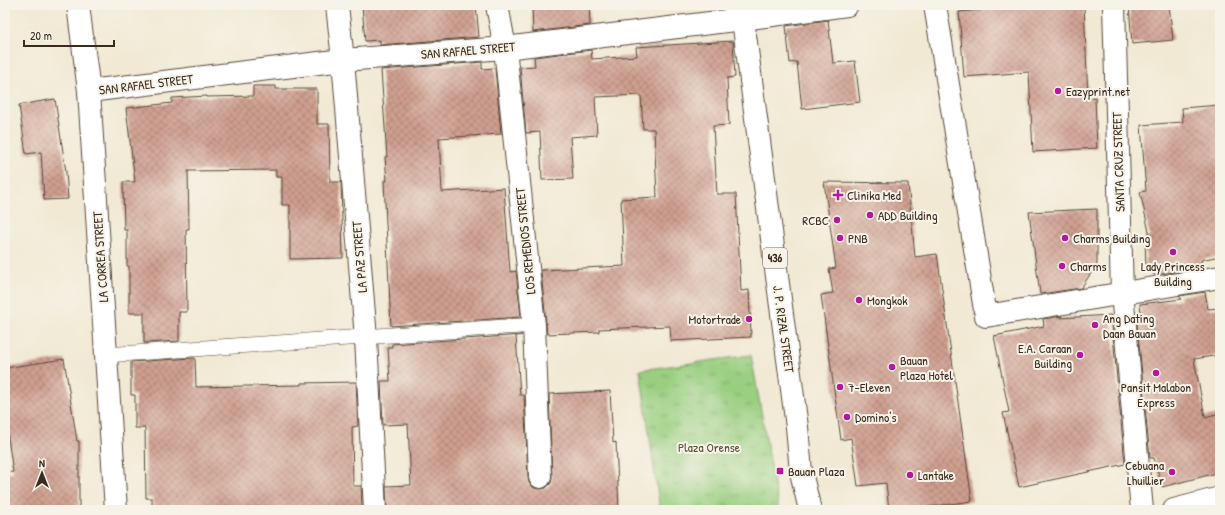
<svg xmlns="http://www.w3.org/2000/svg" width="1225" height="515" viewBox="0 0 1225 515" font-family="'Patrick Hand',sans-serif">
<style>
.park{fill:url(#park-tufts);stroke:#6a7c50}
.building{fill:url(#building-cross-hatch)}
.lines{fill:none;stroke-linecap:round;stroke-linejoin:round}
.lane-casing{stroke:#564739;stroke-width:16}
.street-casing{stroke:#564739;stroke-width:24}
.secondary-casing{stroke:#564739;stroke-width:24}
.primary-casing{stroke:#564739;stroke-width:24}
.lane{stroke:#fff;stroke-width:15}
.street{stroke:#fff;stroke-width:22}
.secondary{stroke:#fff;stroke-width:22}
.primary{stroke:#fff;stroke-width:22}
.poi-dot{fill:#b5179e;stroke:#f7f3e8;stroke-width:1.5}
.labels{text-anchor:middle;stroke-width:4;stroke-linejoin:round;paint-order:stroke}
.shield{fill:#f7f3e8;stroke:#73665b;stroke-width:1}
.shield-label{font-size:12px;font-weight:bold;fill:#3b2a1e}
.street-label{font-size:13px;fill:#3b2a1e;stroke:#f7f3e8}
.poi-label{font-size:13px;fill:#3b2a1e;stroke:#f7f3e8;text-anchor:start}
.park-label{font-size:13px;fill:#535337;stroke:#f7f3e8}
</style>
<defs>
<pattern id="park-tufts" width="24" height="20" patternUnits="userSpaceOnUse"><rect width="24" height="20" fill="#9acf81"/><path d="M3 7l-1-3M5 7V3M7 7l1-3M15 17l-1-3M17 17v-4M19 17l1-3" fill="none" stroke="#7fa869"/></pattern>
<pattern id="building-cross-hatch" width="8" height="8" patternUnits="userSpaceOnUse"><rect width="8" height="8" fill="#cf9f8f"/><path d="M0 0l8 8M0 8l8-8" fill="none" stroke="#a98274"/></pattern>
</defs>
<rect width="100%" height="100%" fill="#f7f3e8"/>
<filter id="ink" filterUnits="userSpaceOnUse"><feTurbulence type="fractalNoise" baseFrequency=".025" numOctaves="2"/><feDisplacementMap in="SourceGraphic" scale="8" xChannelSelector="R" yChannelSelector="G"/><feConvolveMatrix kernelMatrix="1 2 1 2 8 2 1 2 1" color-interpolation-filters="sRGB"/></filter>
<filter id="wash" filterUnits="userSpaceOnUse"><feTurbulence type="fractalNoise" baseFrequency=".012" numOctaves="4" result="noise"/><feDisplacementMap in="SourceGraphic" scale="16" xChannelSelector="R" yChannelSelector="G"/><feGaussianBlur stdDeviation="0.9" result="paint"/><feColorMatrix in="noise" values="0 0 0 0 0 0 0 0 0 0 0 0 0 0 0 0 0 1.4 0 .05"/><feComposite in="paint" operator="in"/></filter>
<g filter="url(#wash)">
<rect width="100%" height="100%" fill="#f1e9d4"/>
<!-- park -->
<path class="park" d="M 751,355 L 779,510 L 660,510 L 640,370 Z"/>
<g id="blocks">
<!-- building -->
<g class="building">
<path d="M 362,5 L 476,5 L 479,37 L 380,45 L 380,40 L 365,41 Z"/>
<path d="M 532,5 L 589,5 L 590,25 L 533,32 Z"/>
<path d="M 1027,5 L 1084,5 L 1088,98 L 1095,97 L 1097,148 L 1033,152 L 1029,72 L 964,77 L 959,12 L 1027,6 Z"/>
<path d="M 1129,5 L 1169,5 L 1173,40 L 1132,44 Z"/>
<path d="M 828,20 L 833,63 L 855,61 L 860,102 L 802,109 L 797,62 L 790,63 L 786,26 Z"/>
<path d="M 733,41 L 735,77 L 727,78 L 729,125 L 713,126 L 717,194 L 736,194 L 741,291 L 749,290 L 751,337 L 671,341 L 670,326 L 599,329 L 599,332 L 547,334 L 541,270 L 624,266 L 621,199 L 657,197 L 654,129 L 643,129 L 641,95 L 595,97 L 597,135 L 570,137 L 573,179 L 542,180 L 540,132 L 526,133 L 520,67 L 535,66 L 534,57 L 591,50 L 592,59 L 637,56 L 636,47 Z"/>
<path d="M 482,62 L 482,69 L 495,68 L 501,134 L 439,138 L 442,192 L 504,188 L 510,272 L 516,271 L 521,317 L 391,326 L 384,181 L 387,181 L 385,157 L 387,157 L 381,70 Z"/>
<path d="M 253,86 L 276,86 L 276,89 L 317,89 L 317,124 L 329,124 L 330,182 L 341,182 L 343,258 L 290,259 L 290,205 L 282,205 L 282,177 L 276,177 L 276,170 L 188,171 L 189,229 L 186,229 L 187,312 L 179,312 L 179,341 L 144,343 L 144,313 L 129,313 L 129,266 L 127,266 L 127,230 L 124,230 L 123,182 L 135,182 L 126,108 L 172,103 L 172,98 L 207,96 L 207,97 L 253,96 Z"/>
<path d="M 55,99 L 66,172 L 68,199 L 44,200 L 41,152 L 26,154 L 19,105 Z"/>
<path d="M 1220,105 L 1220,256 L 1201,260 L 1202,267 L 1155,275 L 1146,268 L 1145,237 L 1150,236 L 1140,192 L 1146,191 L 1141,125 L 1183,122 L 1182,108 Z"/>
<path d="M 824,182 L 908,183 L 915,257 L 937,254 L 972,501 L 907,510 L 889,510 L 886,483 L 858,486 L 851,438 L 841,440 L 821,295 L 833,293 L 829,269 L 836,268 Z"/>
<path d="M 1097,209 L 1097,264 L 1081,288 L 1040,294 L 1029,212 Z"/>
<path d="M 1205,292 L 1208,309 L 1220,308 L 1220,355 L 1194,359 L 1205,417 L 1220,413 L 1220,472 L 1162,487 L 1154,458 L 1150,458 L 1136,313 L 1141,312 L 1140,304 L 1182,299 L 1179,296 Z"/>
<path d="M 1111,315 L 1125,464 L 1019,487 L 1003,413 L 1009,412 L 994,336 L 1044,326 L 1043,319 L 1062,316 L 1060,318 Z"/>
<path d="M 522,335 L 516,336 L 520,395 L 524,395 L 528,477 L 529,483 L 534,488 L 541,489 L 546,488 L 551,483 L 552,477 L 549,394 L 610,391 L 613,443 L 616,442 L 619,510 L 387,510 L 386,486 L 411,485 L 408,424 L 383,425 L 381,381 L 390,381 L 388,347 L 392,347 L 392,344 Z"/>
<path d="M 192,358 L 195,358 L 196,387 L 301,385 L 301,383 L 356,382 L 358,426 L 352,427 L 353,486 L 361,486 L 362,510 L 152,510 L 152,498 L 146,498 L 145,428 L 135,428 L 135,395 L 131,395 L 131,362 Z"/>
<path d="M 64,359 L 77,441 L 79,441 L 79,510 L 5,510 L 5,473 L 13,472 L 5,417 L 5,368 Z"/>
</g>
</g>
</g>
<g filter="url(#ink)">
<use href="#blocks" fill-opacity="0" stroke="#564739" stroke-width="1"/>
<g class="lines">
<defs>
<path id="lane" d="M 106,355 L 534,325"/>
<g id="street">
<path d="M 337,5 L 343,60 L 366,338 L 375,510"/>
<path d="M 497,5 L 505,48 L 534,325 L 540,477"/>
<path d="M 935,5 L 986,316 L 1220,277"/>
<path d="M 89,91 L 343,60 L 505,48 L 743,19 L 847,5"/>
</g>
<g id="secondary">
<path d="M 78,5 L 89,91 L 116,510"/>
<path d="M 1114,5 L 1122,293 L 1142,510"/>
</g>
<g id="primary">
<path d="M 741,5 L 797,427 L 801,472 L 810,510"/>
<path d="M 1174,510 L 1220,498"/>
</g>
</defs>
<!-- lane casing -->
<use href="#lane" class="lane-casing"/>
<!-- street casing -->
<use href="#street" class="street-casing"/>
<!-- secondary casing -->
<use href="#secondary" class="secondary-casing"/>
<!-- primary casing -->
<use href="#primary" class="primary-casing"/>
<!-- lane -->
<use href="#lane" class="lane"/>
<!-- street -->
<use href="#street" class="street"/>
<!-- secondary -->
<use href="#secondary" class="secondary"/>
<!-- primary -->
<use href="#primary" class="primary"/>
</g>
</g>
<!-- markers -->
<g class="poi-dot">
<circle cx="1058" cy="91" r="4"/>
<path d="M836 189h4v4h4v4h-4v4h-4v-4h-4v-4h4z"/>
<circle cx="870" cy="215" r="4"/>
<circle cx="837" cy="220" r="4"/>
<circle cx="840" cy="238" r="4"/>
<circle cx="1065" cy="238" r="4"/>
<circle cx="1173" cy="252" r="4"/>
<circle cx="1062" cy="266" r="4"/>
<circle cx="859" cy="300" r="4"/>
<circle cx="749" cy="319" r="4"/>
<circle cx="1095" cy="325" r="4"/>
<circle cx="1080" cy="355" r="4"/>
<circle cx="892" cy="367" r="4"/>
<circle cx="1156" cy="373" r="4"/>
<circle cx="840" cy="387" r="4"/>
<circle cx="847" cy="417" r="4"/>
<rect x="776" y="467" width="8" height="8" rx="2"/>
<circle cx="1172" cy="472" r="4"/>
<circle cx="910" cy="475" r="4"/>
</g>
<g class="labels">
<!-- shield labels -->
<rect class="shield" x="763" y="248" width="24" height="20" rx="3"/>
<g class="shield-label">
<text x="775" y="262">436</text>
</g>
<!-- street labels -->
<g class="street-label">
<text transform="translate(468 50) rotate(-5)" y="5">SAN RAFAEL STREET</text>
<text transform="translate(146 84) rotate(-7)" y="5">SAN RAFAEL STREET</text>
<text transform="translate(1118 162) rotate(-92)" y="5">SANTA CRUZ STREET</text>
<text transform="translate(525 241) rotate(-96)" y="5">LOS REMEDIOS STREET</text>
<text transform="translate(100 257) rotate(-94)" y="5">LA CORREA STREET</text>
<text transform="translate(359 257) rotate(-95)" y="5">LA PAZ STREET</text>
<text transform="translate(784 329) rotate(82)" y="5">J. P. RIZAL STREET</text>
</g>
<!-- poi labels -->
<g class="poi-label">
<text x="1066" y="96">Eazyprint.net</text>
<text x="847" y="200">Clinika Med</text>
<text x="878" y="220">ADD Building</text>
<text x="829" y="225" text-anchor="end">RCBC</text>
<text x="848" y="243">PNB</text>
<text x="1073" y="243">Charms Building</text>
<text x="1070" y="271">Charms</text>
<text x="1173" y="271" text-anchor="middle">Lady Princess<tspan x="1173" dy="15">Building</tspan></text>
<text x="867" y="305">Mongkok</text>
<text x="1103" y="323">Ang Dating<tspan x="1103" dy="15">Daan Bauan</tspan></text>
<text x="741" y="324" text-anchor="end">Motortrade</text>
<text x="1072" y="353" text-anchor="end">E.A. Caraan<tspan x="1072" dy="15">Building</tspan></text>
<text x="900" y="365">Bauan<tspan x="900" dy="15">Plaza Hotel</tspan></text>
<text x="848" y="392">7-Eleven</text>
<text x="1156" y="392" text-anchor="middle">Pansit Malabon<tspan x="1156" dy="15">Express</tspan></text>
<text x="855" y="422">Domino's</text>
<text x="1164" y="470" text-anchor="end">Cebuana<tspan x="1164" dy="15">Lhuillier</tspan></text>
<text x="788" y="476">Bauan Plaza</text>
<text x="918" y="480">Lantake</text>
</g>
<!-- park labels -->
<g class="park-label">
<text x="709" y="452">Plaza Orense</text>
</g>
</g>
<!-- margin -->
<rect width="1225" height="515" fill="none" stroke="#f7f3e8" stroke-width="20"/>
<!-- north arrow -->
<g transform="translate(42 473)" stroke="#f7f3e8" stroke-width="3" paint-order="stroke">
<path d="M0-3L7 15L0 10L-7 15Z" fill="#3b2a1e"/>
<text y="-6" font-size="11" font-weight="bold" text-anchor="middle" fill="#3b2a1e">N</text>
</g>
<!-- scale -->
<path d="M24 40v6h90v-6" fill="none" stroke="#3b2a1e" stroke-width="2"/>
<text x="30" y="40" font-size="12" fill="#3b2a1e" stroke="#f7f3e8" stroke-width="3" paint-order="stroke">20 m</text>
</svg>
